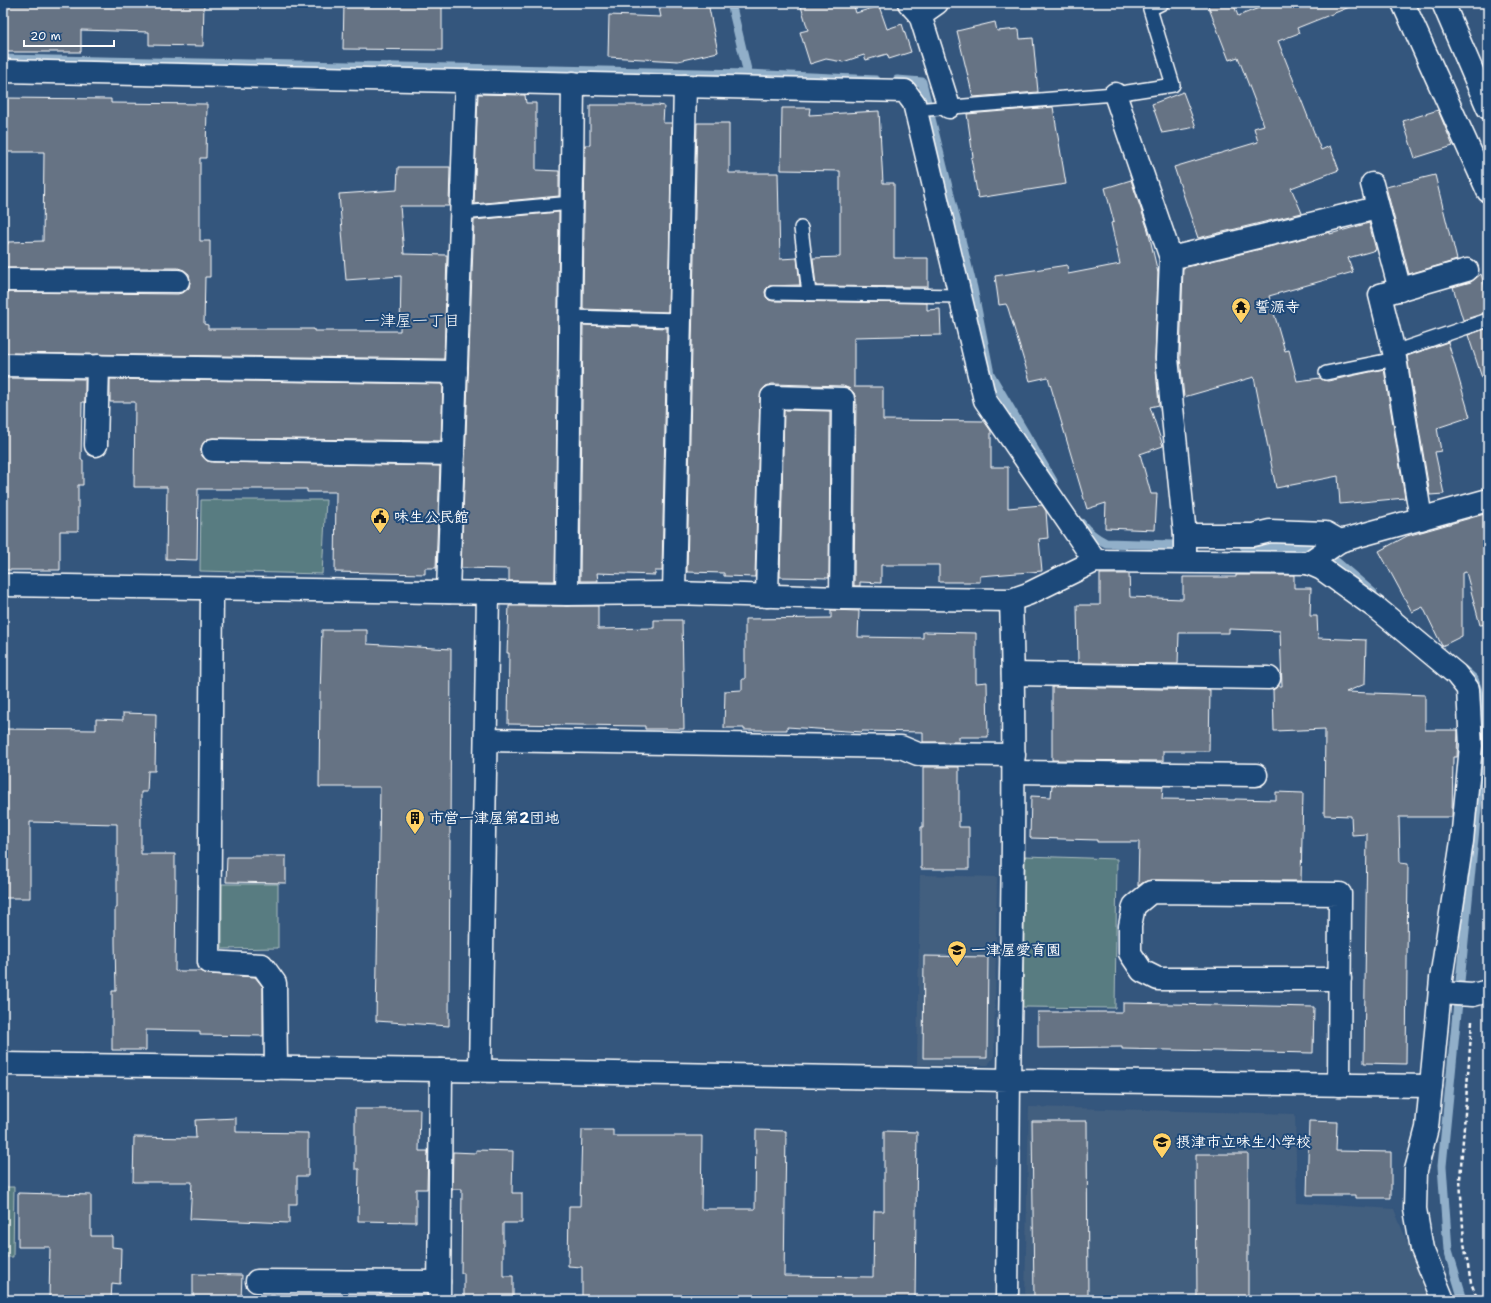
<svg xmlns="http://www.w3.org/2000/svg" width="1491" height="1303" viewBox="0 0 1491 1303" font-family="'Shantell Sans','Klee One',sans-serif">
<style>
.built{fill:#435f7f}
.green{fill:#587c81;stroke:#acbec0}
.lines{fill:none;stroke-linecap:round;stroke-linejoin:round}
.stream{stroke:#91afc9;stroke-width:9}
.building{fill:#667384;stroke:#fff}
.lane-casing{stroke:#fff;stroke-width:16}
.street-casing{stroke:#fff;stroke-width:25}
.secondary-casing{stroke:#fff;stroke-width:25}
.path{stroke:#fff;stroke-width:2.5;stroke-dasharray:4 3;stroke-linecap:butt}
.lane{stroke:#1f4a7a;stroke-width:13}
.street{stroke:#1f4a7a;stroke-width:22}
.secondary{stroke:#1f4a7a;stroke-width:22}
.labels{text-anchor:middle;stroke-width:4;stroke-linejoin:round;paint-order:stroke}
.poi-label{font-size:15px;font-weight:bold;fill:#fff;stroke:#1f4a7a;text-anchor:start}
.neighbourhood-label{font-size:16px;fill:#fff;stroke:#1f4a7a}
</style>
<rect width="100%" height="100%" fill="#34567d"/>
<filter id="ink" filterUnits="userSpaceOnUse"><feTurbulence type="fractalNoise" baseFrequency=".025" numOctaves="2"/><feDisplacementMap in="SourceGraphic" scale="8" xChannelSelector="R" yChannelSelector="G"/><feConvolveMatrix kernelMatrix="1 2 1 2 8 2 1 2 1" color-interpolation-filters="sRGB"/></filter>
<g filter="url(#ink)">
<!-- built -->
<g class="built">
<path d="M 920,875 L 997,877 L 994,1056 L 988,1065 L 917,1065 Z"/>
<path d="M 1029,1107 L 1295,1114 L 1297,1203 L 1394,1209 L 1430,1300 L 1025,1300 Z"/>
</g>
<!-- green -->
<g class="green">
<path d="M 201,500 L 326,500 L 322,574 L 200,571 Z"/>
<path d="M 1025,856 L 1117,859 L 1115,1008 L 1023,1007 Z"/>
<path d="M 222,884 L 278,884 L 278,948 L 222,949 Z"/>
<path d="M 3,1187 L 14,1187 L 13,1257 L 3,1257 Z"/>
</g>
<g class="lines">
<!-- stream -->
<g class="stream">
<path d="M 731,3 L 748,74"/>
<path d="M 3,59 L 748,74 L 876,80"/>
<path d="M 897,80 L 922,82 L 973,288 L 990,374 L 1053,481"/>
<path d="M 1081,523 C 1088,532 1095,538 1106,543 L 1174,545"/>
<path d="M 1244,546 L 1311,547"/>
<path d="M 1333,559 L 1373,593"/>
<path d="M 1463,1300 L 1448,1250 L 1442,1166 L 1481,767 L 1484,709 L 1474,679 L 1464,670"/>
</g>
</g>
<!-- building -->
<g class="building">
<path d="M 117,3 L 204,3 L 203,46 L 149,45 L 149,32 L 81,30 L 81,52 L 3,52 L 3,5 L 117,5 Z"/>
<path d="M 344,3 L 442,3 L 442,50 L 343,49 Z"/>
<path d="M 658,3 L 708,3 L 718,52 L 678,61 L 608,57 L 609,15 L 661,17 Z"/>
<path d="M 800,3 L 853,3 L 856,13 L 879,6 L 887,29 L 902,24 L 911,52 L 889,59 L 887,54 L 866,60 L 864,55 L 843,62 L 826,59 L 810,64 L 800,32 L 808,30 Z"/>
<path d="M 1207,3 L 1233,3 L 1238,16 L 1272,3 L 1357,3 L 1357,4 L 1297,28 L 1299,33 L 1278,41 L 1321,150 L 1330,146 L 1339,170 L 1291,188 L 1302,213 L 1198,238 L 1174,167 L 1258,142 L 1254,128 L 1264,125 L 1238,57 L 1229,60 Z"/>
<path d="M 995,22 L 997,31 L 1019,29 L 1020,39 L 1033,38 L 1038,92 L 973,97 L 957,31 Z"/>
<path d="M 1183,92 L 1196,127 L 1162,133 L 1152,104 Z"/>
<path d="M 478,94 L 525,95 L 526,103 L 536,103 L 536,170 L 559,171 L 559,196 L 474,204 Z"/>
<path d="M 3,98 L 111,99 L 111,103 L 207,104 L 206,158 L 200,158 L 200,241 L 210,241 L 210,277 L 205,277 L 204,324 L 208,325 L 208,329 L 314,329 L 314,331 L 400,331 L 401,276 L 346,280 L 339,194 L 397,190 L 398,167 L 450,167 L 449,206 L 400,206 L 404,254 L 447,255 L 444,359 L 3,353 L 3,292 L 178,294 L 184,292 L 189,288 L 190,281 L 189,274 L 184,270 L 178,268 L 3,268 L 3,244 L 8,244 L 8,242 L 43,241 L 44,152 L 3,152 Z"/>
<path d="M 590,105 L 658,105 L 664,106 L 663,123 L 672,123 L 668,312 L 583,309 L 585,145 L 590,145 Z"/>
<path d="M 1053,107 L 1066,184 L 978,198 L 971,158 L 973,157 L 967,114 Z"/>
<path d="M 782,108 L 810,108 L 809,115 L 879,111 L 883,183 L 894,183 L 894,258 L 928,258 L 928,287 L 816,286 L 813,258 L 840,257 L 840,171 L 781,170 Z"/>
<path d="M 1438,110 L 1453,146 L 1415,158 L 1403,121 Z"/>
<path d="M 697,123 L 729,123 L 729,173 L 778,173 L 780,259 L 797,258 L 800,285 L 769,286 L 766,289 L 765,292 L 766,297 L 769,300 L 773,301 L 927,303 L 927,310 L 940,309 L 941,335 L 854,337 L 854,387 L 883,387 L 883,420 L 984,421 L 991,431 L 991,467 L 1008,467 L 1008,508 L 1042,505 L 1046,511 L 1048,538 L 1039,539 L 1042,571 L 980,576 L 980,582 L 939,582 L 939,565 L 881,565 L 881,583 L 860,582 L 860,586 L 854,586 L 856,399 L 854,393 L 850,389 L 843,386 L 772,384 L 766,386 L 762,390 L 760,397 L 755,577 L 724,576 L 724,573 L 687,572 Z"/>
<path d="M 1435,175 L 1450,236 L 1451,235 L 1457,260 L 1409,274 L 1386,187 Z"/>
<path d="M 1131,180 L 1148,230 L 1158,273 L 1155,358 L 1159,405 L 1150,407 L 1163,446 L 1140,454 L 1151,494 L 1157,494 L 1155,530 L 1105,528 L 1106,503 L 1087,509 L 1048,377 L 1030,381 L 1008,308 L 1006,304 L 999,305 L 995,276 L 1067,265 L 1068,274 L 1120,264 L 1111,223 L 1114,222 L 1105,188 Z"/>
<path d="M 559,212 L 555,581 L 509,581 L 509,569 L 461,568 L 474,220 Z"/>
<path d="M 1369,223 L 1376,250 L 1348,258 L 1353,272 L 1269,296 L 1285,351 L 1289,350 L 1297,381 L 1320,378 L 1323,380 L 1328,381 L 1384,369 L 1405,498 L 1340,504 L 1338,476 L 1276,488 L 1254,377 L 1184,397 L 1180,358 L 1183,268 L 1330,232 L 1330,234 Z"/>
<path d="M 1481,274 L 1488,297 L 1488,312 L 1463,320 L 1453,287 L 1471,282 Z"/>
<path d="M 583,325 L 667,328 L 662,571 L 655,571 L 655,575 L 597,573 L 598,581 L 580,581 Z"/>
<path d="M 1488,328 L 1488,381 L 1483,381 L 1468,335 Z"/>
<path d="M 1448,342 L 1470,417 L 1437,428 L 1441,451 L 1435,452 L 1444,494 L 1430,495 L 1407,356 Z"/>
<path d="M 3,378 L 85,379 L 85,402 L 82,402 L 81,460 L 83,460 L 83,485 L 78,485 L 78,531 L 60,531 L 60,570 L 4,570 Z"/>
<path d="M 110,379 L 443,384 L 441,441 L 213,438 L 207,439 L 203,443 L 201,449 L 202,456 L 207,461 L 213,462 L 440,466 L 436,568 L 425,568 L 425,574 L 335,572 L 336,492 L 307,492 L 307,489 L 198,489 L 197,560 L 166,559 L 167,487 L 134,487 L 135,402 L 110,402 Z"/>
<path d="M 784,410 L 830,411 L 829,578 L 780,577 Z"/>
<path d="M 1488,513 L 1488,624 L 1480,625 L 1466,572 L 1462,573 L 1462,636 L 1442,646 L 1423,607 L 1412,612 L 1379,551 L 1407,536 Z"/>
<path d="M 1100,574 L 1129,574 L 1130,597 L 1183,599 L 1183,577 L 1236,577 L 1236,575 L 1294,575 L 1294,588 L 1311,588 L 1310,616 L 1317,616 L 1318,638 L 1366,640 L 1365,684 L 1346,692 L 1425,695 L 1425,730 L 1458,730 L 1457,757 L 1453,757 L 1452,817 L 1399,817 L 1400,863 L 1408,864 L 1406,1064 L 1364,1063 L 1367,834 L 1352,835 L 1351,816 L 1324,815 L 1325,729 L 1274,731 L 1273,690 L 1278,686 L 1282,686 L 1280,631 L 1229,629 L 1229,633 L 1179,633 L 1178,664 L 1078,663 L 1077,605 L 1100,605 Z"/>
<path d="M 509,606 L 598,606 L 598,629 L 654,628 L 654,620 L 682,620 L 684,729 L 645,729 L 645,726 L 508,724 L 509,653 L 507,653 Z"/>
<path d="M 831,610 L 859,611 L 858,637 L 923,638 L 923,632 L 976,633 L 976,683 L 987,682 L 988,737 L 959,737 L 959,742 L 923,742 L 923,732 L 862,731 L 862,732 L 787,727 L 787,730 L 744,730 L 744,728 L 724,728 L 725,691 L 742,690 L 742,679 L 745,679 L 745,619 L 831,618 Z"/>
<path d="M 322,630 L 367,630 L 367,644 L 451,649 L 449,1026 L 376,1021 L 380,787 L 319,787 L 320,695 Z"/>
<path d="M 1052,687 L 1210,690 L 1209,751 L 1163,751 L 1163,761 L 1052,760 Z"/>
<path d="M 123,713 L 156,714 L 155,771 L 148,771 L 147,792 L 141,792 L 141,854 L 175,854 L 175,879 L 176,879 L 175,971 L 201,971 L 208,974 L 255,977 L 263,987 L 263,1036 L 200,1035 L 200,1031 L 146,1030 L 146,1050 L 112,1050 L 112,991 L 116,991 L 115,943 L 115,908 L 117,908 L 117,824 L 30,822 L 30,898 L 3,898 L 3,729 L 96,730 L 96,719 L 123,720 Z"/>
<path d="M 923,767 L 959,767 L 959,827 L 969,827 L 969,869 L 921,869 L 921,827 L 923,827 Z"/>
<path d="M 1052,785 L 1163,786 L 1162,799 L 1235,800 L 1235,799 L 1276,800 L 1276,792 L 1303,793 L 1301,881 L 1151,880 L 1144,882 L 1138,886 L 1139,842 L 1097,842 L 1097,840 L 1030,838 L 1031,796 L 1051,797 Z"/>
<path d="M 251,856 L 286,856 L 286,883 L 226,882 L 227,857 L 251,857 Z"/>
<path d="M 924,956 L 988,957 L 987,1058 L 923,1058 Z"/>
<path d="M 1123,1003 L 1314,1007 L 1313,1053 L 1122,1049 L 1122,1047 L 1038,1048 L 1038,1012 L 1123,1012 Z"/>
<path d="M 355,1109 L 420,1109 L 419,1151 L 428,1151 L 427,1189 L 416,1189 L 416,1222 L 358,1221 L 359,1169 L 355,1169 Z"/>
<path d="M 236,1118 L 236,1132 L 308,1133 L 308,1176 L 297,1176 L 297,1204 L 289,1204 L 289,1223 L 190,1219 L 192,1182 L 133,1182 L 134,1137 L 196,1138 L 195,1120 Z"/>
<path d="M 1032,1121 L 1087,1121 L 1088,1300 L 1034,1300 Z"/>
<path d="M 1309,1121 L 1337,1122 L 1336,1151 L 1391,1152 L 1391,1198 L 1355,1198 L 1355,1195 L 1307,1195 Z"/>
<path d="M 582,1130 L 613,1130 L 613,1136 L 702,1136 L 701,1209 L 755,1209 L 756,1130 L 786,1131 L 784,1276 L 873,1277 L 874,1211 L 884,1211 L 884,1131 L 917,1132 L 915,1300 L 582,1300 L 582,1267 L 568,1266 L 569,1206 L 580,1206 Z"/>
<path d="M 476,1150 L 513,1151 L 512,1193 L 522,1193 L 522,1223 L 503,1223 L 503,1276 L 513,1276 L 513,1300 L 464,1300 L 464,1273 L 461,1273 L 462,1189 L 452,1189 L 453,1152 L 476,1153 Z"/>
<path d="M 1196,1154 L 1248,1154 L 1248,1300 L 1197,1300 Z"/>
<path d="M 18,1193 L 91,1195 L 91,1236 L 112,1236 L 112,1247 L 121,1248 L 120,1284 L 112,1283 L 111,1300 L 49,1300 L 50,1247 L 18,1247 Z"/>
<path d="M 193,1274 L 242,1275 L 241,1300 L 193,1300 Z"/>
</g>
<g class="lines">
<defs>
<g id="lane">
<path d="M 915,110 L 1115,94 L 1173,85 L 1150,9 L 1162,3"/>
<path d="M 462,213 L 572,203"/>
<path d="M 801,228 L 809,293"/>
<path d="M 773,293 L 960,296"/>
<path d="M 570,317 L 680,320"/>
<path d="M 1394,352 L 1488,320"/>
<path d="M 1326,373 L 1395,359"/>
</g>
<g id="street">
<path d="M 909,3 L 920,15 L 949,107"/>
<path d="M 1403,3 L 1488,191"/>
<path d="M 920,15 L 937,3"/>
<path d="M 3,71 L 905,91 L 914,103 L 985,400 L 1095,561"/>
<path d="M 1115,94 L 1171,258"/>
<path d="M 1372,184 L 1400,290"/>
<path d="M 3,280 L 178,281"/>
<path d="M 3,365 L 456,372"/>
<path d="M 96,445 L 98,366"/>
<path d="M 213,450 L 453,454"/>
<path d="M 1421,519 L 1394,352 L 1380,295 L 1467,270"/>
<path d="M 1185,535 L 1253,535 L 1270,531 L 1326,533 L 1340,541"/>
<path d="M 1185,561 L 1185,535 L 1167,358 L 1171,258 L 1377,208"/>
<path d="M 1308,563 L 1322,569 L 1379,610 L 1456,674 L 1468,689 L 1471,746 L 1462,841 L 1441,979 L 1427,1128 L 1416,1170 L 1415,1209 L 1422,1249 L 1443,1300"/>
<path d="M 3,585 L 567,594 L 674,593 L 841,598 L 1011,600 L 1028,594 L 1095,561 L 1308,563 L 1340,541 L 1488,500"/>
<path d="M 212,589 L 209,962 L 262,965 L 275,983 L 276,1068"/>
<path d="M 448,592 L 466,81"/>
<path d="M 674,593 L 685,86"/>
<path d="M 567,594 L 573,83"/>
<path d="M 767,596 L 772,397 L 843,399 L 841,598"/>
<path d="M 1011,600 C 1016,760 1012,920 1009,1080 L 1431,1086"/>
<path d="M 1013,674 L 1269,678"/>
<path d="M 486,740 L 901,747 L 918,754 L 1014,755"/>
<path d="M 1014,772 L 1256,775"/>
<path d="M 1440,993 L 1473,995 L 1488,991"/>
<path d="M 3,1064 L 441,1070 L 1009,1080 L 1007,1300"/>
<path d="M 480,1070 L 488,593"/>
<path d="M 1339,1085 L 1340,894 L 1151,892 L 1134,906 L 1130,926 L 1130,953 L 1142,971 L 1158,979 L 1340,979"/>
<path d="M 257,1281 L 439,1282"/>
<path d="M 439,1300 L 441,1070"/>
</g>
<path id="secondary" d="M 1443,3 L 1488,108"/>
</defs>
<!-- lane casing -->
<use href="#lane" class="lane-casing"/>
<!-- street casing -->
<use href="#street" class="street-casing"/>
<!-- secondary casing -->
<use href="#secondary" class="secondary-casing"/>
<!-- path -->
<path class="path" d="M 1472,1021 L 1460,1179 L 1464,1243 L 1471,1283 L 1478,1300"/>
<!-- lane -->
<use href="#lane" class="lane"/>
<!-- street -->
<use href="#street" class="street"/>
<!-- secondary -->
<use href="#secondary" class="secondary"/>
</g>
</g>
<!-- icons -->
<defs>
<symbol id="temple-pin" viewBox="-11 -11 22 30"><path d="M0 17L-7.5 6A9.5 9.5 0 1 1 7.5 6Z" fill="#ffd166" stroke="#1f4a7a"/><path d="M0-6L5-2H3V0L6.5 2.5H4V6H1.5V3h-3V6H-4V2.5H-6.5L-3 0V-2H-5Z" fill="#111"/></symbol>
<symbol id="civic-pin" viewBox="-11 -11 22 30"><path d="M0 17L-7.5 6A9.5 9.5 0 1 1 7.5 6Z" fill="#ffd166" stroke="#1f4a7a"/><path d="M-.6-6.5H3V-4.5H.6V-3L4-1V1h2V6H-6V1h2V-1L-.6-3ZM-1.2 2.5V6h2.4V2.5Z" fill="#111"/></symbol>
<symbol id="building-pin" viewBox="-11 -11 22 30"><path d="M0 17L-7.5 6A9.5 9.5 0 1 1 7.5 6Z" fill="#ffd166" stroke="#1f4a7a"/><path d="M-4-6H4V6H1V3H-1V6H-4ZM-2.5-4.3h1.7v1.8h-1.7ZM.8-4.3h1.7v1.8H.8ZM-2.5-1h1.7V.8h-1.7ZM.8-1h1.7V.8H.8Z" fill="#111"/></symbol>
<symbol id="school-pin" viewBox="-11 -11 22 30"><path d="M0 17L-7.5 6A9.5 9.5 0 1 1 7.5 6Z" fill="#ffd166" stroke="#1f4a7a"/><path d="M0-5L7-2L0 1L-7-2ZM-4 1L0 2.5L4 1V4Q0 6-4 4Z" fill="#111"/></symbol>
</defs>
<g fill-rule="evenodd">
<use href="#temple-pin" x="1230" y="296" width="22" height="30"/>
<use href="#civic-pin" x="369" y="506" width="22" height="30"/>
<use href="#building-pin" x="404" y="807" width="22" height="30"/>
<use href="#school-pin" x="946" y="939" width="22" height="30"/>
<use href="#school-pin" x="1151" y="1131" width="22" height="30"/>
</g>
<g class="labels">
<!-- poi labels -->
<g class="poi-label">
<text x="1255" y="312">誓源寺</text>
<text x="394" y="522">味生公民館</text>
<text x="429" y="823">市営一津屋第2団地</text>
<text x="971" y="955">一津屋愛育園</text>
<text x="1176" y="1147">摂津市立味生小学校</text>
</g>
<!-- neighbourhood labels -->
<g class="neighbourhood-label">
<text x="412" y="326">一津屋一丁目</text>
</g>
</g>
<!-- margin -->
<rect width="1491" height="1303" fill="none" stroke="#1f4a7a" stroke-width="16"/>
<rect x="8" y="8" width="1475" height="1287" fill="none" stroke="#fff" stroke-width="1.5" filter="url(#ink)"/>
<!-- scale -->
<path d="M24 40v6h90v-6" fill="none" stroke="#ffffff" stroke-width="2"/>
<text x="30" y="40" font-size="12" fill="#ffffff" stroke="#1f4a7a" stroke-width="3" paint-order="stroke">20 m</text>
</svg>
